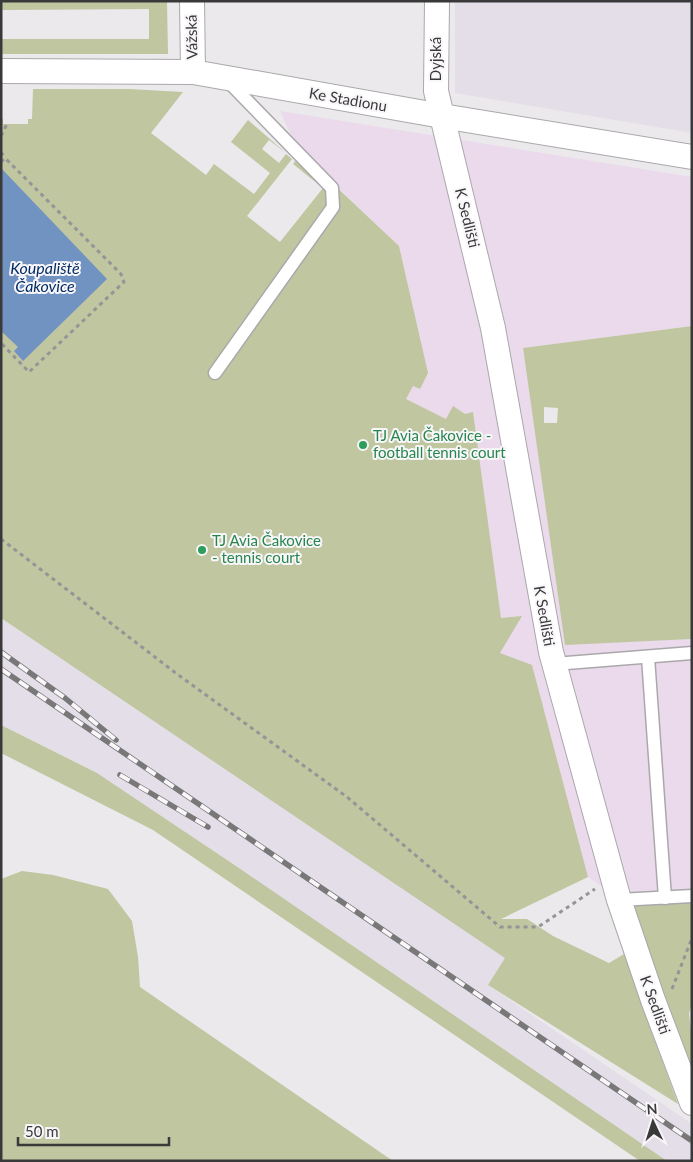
<svg xmlns="http://www.w3.org/2000/svg" width="693" height="1162" viewBox="0 0 693 1162" font-family="Lato,sans-serif">
<style>
.built{fill:#e4dee8}
.industrial{fill:#eadaec}
.green{fill:#bfc6a0;fill-rule:evenodd}
.water{fill:#7193c2}
.lines{fill:none;stroke-linecap:round;stroke-linejoin:round}
.service-casing{stroke:#aaa8ab;stroke-width:15}
.minor-casing{stroke:#aaa8ab;stroke-width:26}
.path{stroke:#959496;stroke-width:3;stroke-dasharray:4 4;stroke-linecap:butt}
.service{stroke:#fff;stroke-width:12}
.minor{stroke:#fff;stroke-width:24}
.rail-casing{stroke:#797879;stroke-width:5.5}
.rail{stroke:#f8f6f9;stroke-width:4;stroke-dasharray:11;stroke-linecap:butt}
.leisure-dot{fill:#2e9e5b;stroke:#f8f6f9;stroke-width:2}
.labels{text-anchor:middle;stroke-width:4;stroke-linejoin:round;paint-order:stroke}
.street-label{font-size:15px;fill:#3a393a;stroke:#f8f6f9}
.leisure-label{font-size:15px;fill:#27864d;stroke:#f8f6f9;text-anchor:start}
.water-label{font-size:16px;font-style:italic;fill:#002d65;stroke:#f8f6f9}
</style>
<rect width="100%" height="100%" fill="#ebe9ec"/>
<!-- built -->
<g class="built">
<path d="M 455,1 L 692,1 L 692,133 L 455,93 Z"/>
<path d="M 1,618 L 506,958 L 488,985 L 692,1124 L 692,1161 L 667,1161 L 194,838 L 97,773 L 1,725 Z"/>
</g>
<!-- industrial -->
<path class="industrial" d="M 280,111 L 692,177 L 692,326 L 523,348 L 565,644 L 692,639 L 692,899 L 637,902 L 606,889 L 588,877 L 532,666 L 500,653 L 521,616 L 501,619 L 473,413 L 446,419 L 406,399 L 413,386 L 420,389 L 421,342 L 399,246 L 297,148 Z"/>
<!-- green -->
<g class="green">
<path d="M 1,1 L 167,1 L 168,54 L 1,54 L 1,39 L 149,39 L 149,9 L 1,10 Z"/>
<path d="M 33,89 L 129,89 L 183,92 L 151,133 L 206,175 L 214,164 L 254,194 L 270,173 L 231,142 L 248,120 L 286,153 L 269,140 L 262,149 L 279,163 L 286,154 L 292,159 L 247,216 L 280,242 L 323,188 L 293,164 L 295,161 L 325,185 L 329,180 L 399,246 L 428,373 L 420,389 L 413,386 L 406,399 L 446,419 L 453,406 L 465,414 L 473,412 L 501,618 L 522,616 L 500,653 L 532,665 L 588,877 L 501,919 L 527,919 L 553,936 L 609,963 L 624,954 L 678,1104 L 488,985 L 505,958 L 1,618 L 1,119 L 3,119 L 3,124 L 28,124 L 28,119 L 32,119 Z"/>
<path d="M 692,326 L 692,639 L 565,645 L 523,348 ZM 544,407 L 558,408 L 557,423 L 544,423 Z"/>
<path d="M 1,725 L 97,773 L 233,864 L 667,1161 L 640,1161 L 153,830 L 1,753 Z"/>
<path d="M 22,871 L 53,875 L 108,889 L 132,921 L 138,957 L 140,987 L 393,1161 L 1,1161 L 1,879 Z"/>
<path d="M 692,899 L 692,1004 L 689,1013 L 692,1040 L 692,1089 L 632,904 Z"/>
</g>
<!-- water -->
<path class="water" d="M 1,168 L 107,279 L 23,361 L 14,351 L 18,347 L 1,331 Z"/>
<g class="lines">
<defs>
<g id="service">
<path d="M 215,373 L 333,207 L 332,188 L 227,80"/>
<path d="M 648,657 L 665,898"/>
<path d="M 554,664 L 692,653"/>
<path d="M 619,900 L 692,896"/>
</g>
<g id="minor">
<path d="M 192,1 L 193,72"/>
<path d="M 437,1 L 436,91 L 493,328 L 551,652 L 619,900 L 653,1000 L 692,1103"/>
<path d="M 1,71 L 193,72 L 442,116 L 692,157"/>
</g>
</defs>
<!-- service casing -->
<use href="#service" class="service-casing"/>
<!-- minor casing -->
<use href="#minor" class="minor-casing"/>
<!-- path -->
<g class="path">
<path d="M 1,136 L 7,124"/>
<path d="M 1,152 L 5,158"/>
<path d="M 1,162 L 5,158 L 121,274 L 124,282 L 29,372 L 1,343"/>
<path d="M 1,539 L 177,674 L 347,797 L 500,927 L 538,927 L 595,889"/>
<path d="M 672,989 L 692,938"/>
</g>
<!-- service -->
<use href="#service" class="service"/>
<!-- minor -->
<use href="#minor" class="minor"/>
<defs>
<g id="rail">
<path d="M 1,652 L 65,698 L 116,740"/>
<path d="M 1,669 L 692,1141"/>
<path d="M 120,775 L 208,827"/>
</g>
</defs>
<!-- rail casing -->
<use href="#rail" class="rail-casing"/>
<!-- rail -->
<use href="#rail" class="rail"/>
</g>
<!-- markers -->
<g class="leisure-dot">
<circle cx="363" cy="445" r="5"/>
<circle cx="202" cy="550" r="5"/>
</g>
<g class="labels">
<!-- street labels -->
<g class="street-label">
<text transform="translate(192 37) rotate(-91)" y="5">Vážská</text>
<text transform="translate(436 59) rotate(-90)" y="5">Dyjská</text>
<text transform="translate(348 100) rotate(10)" y="5">Ke Stadionu</text>
<text transform="translate(467 218) rotate(76)" y="5">K Sedlišti</text>
<text transform="translate(544 616) rotate(80)" y="5">K Sedlišti</text>
<text transform="translate(655 1005) rotate(70)" y="5">K Sedlišti</text>
</g>
<!-- leisure labels -->
<g class="leisure-label">
<text x="373" y="441">TJ Avia Čakovice -<tspan x="373" dy="17">football tennis court</tspan></text>
<text x="212" y="546">TJ Avia Čakovice<tspan x="212" dy="17">- tennis court</tspan></text>
</g>
<!-- water labels -->
<g class="water-label">
<text x="45" y="274">Koupaliště<tspan x="45" dy="18">Čakovice</tspan></text>
</g>
</g>
<!-- border -->
<rect width="693" height="1162" fill="none" stroke="#3a393a" stroke-width="5"/>
<!-- north arrow -->
<g transform="translate(653 1122) rotate(356)" stroke="#f8f6f9" stroke-width="4" paint-order="stroke">
<path d="M0-4L9 19L0 12L-9 19Z" fill="#3a393a"/>
<text y="-8" font-size="14" font-weight="bold" text-anchor="middle" fill="#3a393a">N</text>
</g>
<!-- scale -->
<path d="M18 1137v8h151v-8" fill="none" stroke="#3a393a" stroke-width="2.5"/>
<text x="25" y="1137" font-size="15" fill="#3a393a" stroke="#f8f6f9" stroke-width="4" paint-order="stroke">50 m</text>
</svg>
